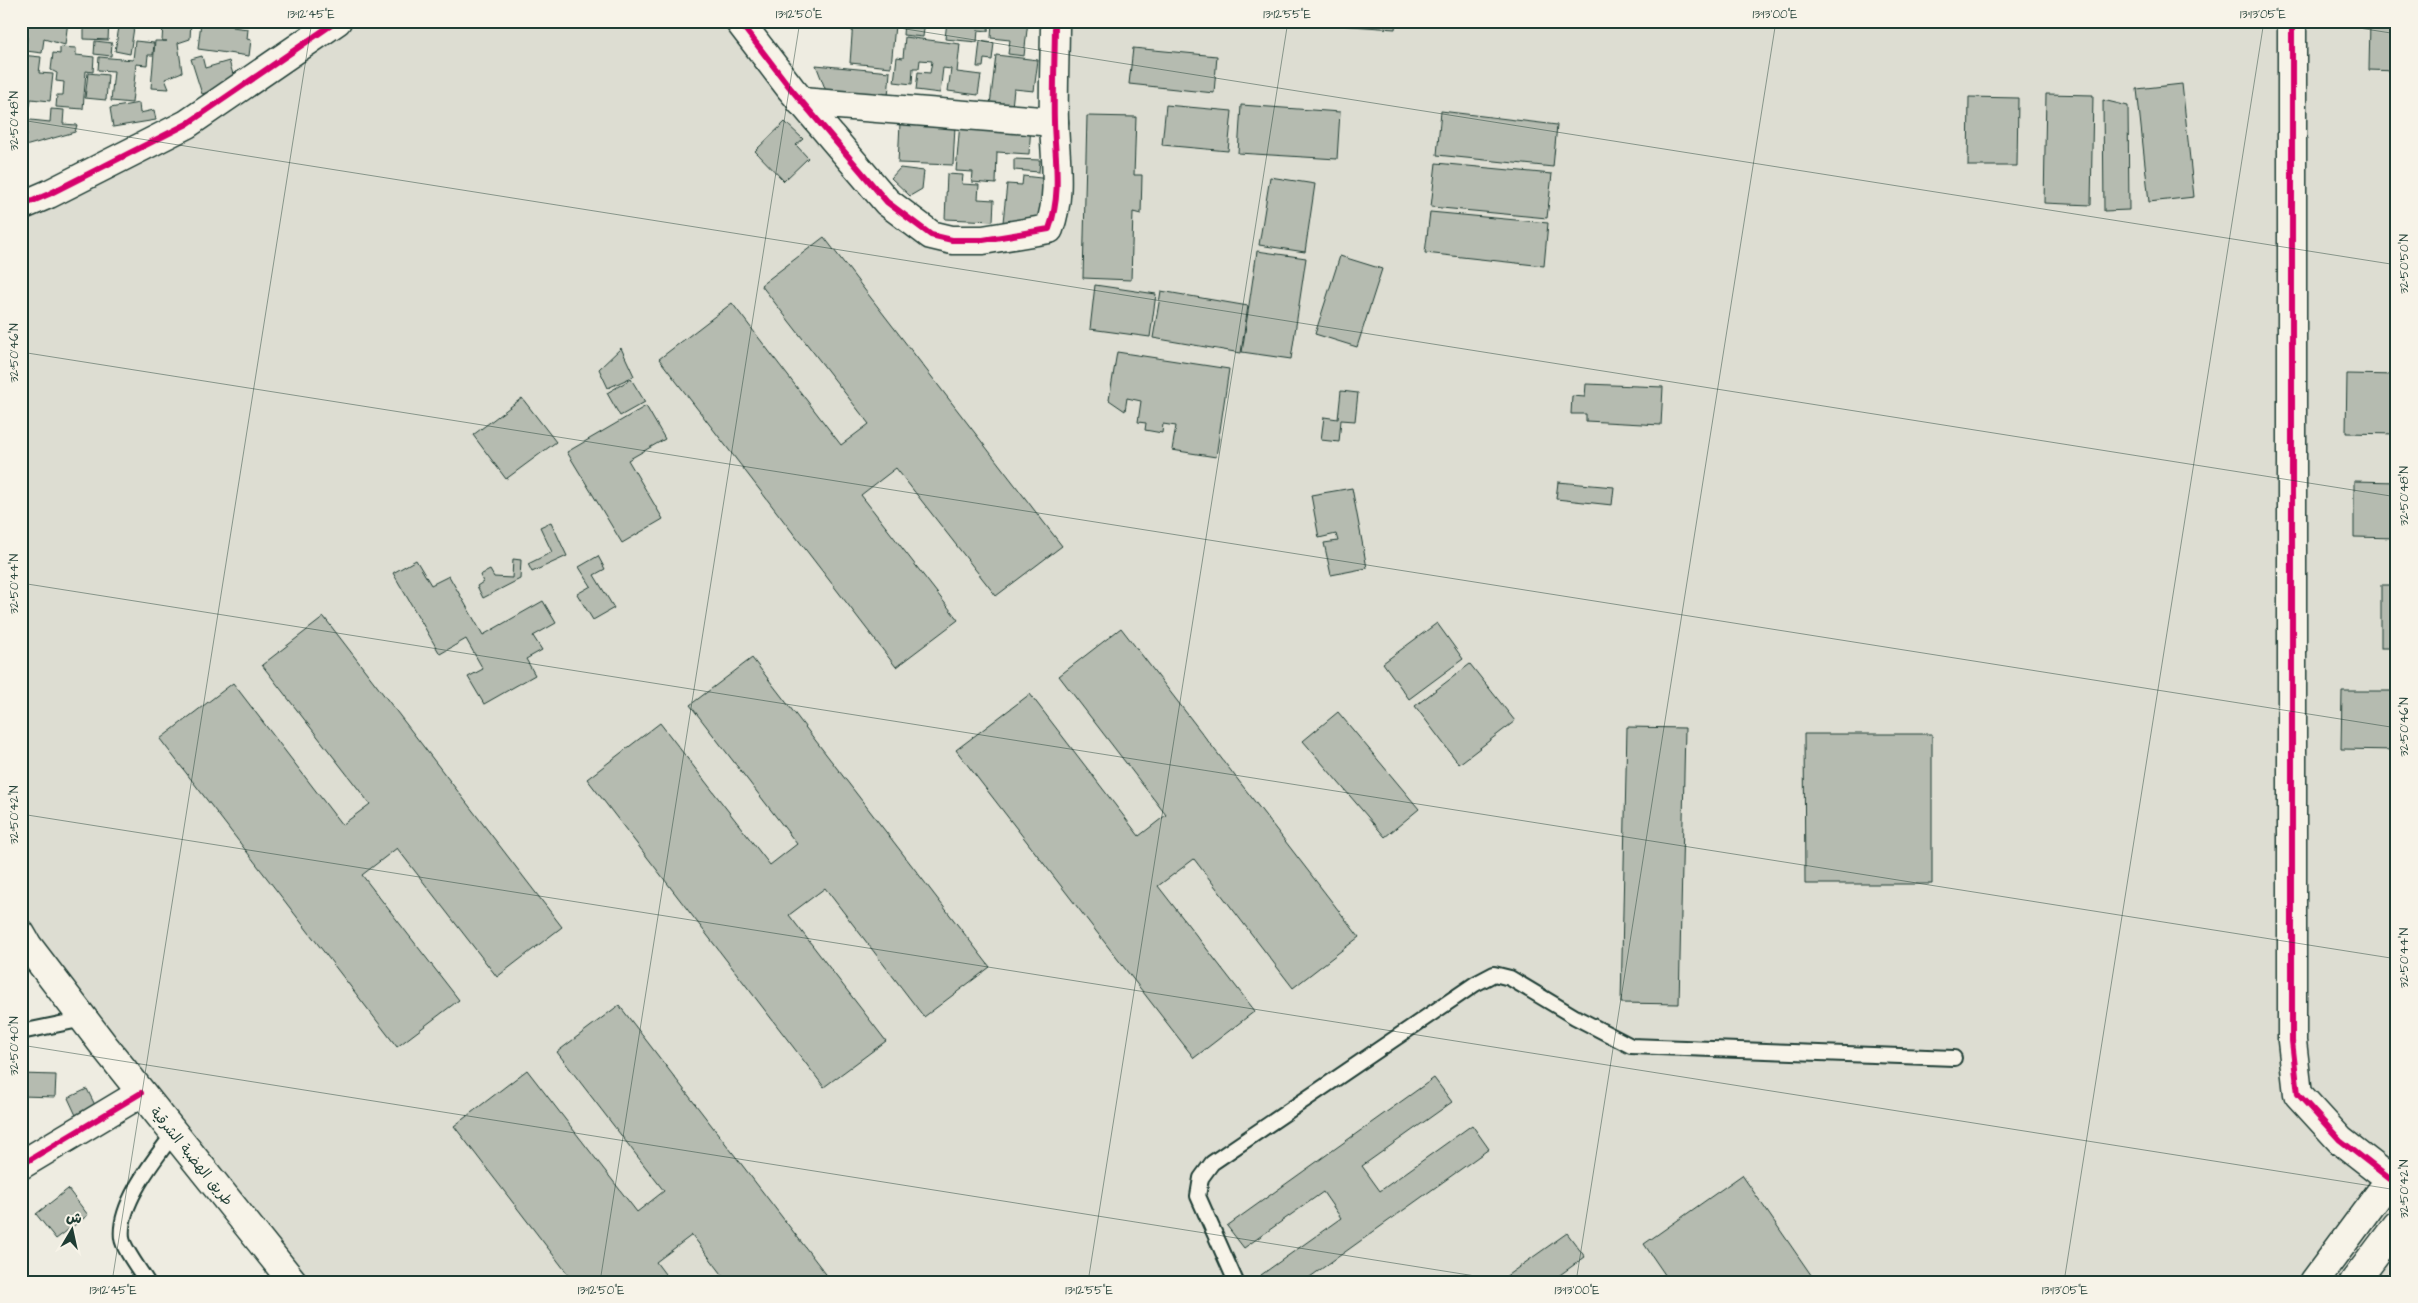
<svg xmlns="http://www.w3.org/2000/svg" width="2418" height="1303" viewBox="0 0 2418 1303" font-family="'Architects Daughter','Playpen Sans Arabic',sans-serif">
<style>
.built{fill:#ddddd2}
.building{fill:#b5bbb0;stroke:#1f3d34}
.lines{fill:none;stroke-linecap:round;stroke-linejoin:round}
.lane-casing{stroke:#1f3d34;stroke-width:18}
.street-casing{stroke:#1f3d34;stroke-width:31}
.primary-casing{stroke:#1f3d34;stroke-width:31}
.lane{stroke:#f7f3e8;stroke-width:14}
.street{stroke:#f7f3e8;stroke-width:28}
.primary{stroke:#f7f3e8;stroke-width:28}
.cycleway-casing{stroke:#f7f3e8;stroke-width:9}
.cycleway{stroke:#d6006c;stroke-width:6}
.ticks{fill:none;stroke:#1f3d34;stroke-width:1;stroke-opacity:0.45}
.labels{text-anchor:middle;stroke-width:4.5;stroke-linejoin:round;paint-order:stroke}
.street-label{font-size:14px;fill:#1f3d34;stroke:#f7f3e8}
.neatline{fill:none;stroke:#1f3d34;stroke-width:2}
.ticks-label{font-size:12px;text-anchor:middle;fill:#1f3d34}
</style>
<rect width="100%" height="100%" fill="#eeece1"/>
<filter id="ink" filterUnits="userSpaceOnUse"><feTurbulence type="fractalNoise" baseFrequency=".02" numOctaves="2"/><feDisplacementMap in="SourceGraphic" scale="10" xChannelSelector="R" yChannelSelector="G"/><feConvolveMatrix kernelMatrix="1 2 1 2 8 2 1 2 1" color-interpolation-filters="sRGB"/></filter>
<g filter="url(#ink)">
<!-- built -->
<path class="built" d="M 337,21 L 739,21 L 931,235 L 1049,229 L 1055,21 L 2397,21 L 2397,1282 L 293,1282 L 21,934 L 21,206 Z"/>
<!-- building -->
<g class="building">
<path d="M 21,21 L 68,21 L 65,45 L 44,39 L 42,53 L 26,51 L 27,37 L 21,36 Z"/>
<path d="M 71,21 L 109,21 L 108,40 L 84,39 L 84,28 L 71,27 Z"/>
<path d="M 120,21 L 135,21 L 130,54 L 115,51 Z"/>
<path d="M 154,21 L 191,21 L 190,39 L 178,43 L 182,72 L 165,79 L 169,89 L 151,88 L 155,41 L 167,41 L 162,41 L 163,25 L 153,24 Z"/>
<path d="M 206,21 L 233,21 L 232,27 L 248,29 L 247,39 L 251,40 L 249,56 L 198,49 L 201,22 Z"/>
<path d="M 853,21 L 895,25 L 891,67 L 850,63 Z"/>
<path d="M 904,21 L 925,21 L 923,37 L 903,35 Z"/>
<path d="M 947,21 L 989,21 L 988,31 L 978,30 L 977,42 L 945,39 Z"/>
<path d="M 992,21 L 1028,21 L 1024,56 L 1008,54 L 1010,40 L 991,38 Z"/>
<path d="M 1279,21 L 1396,21 L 1395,29 Z"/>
<path d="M 2370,21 L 2397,21 L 2397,71 L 2369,70 Z"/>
<path d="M 905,37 L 960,44 L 957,72 L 981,75 L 978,95 L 948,91 L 951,69 L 943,68 L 940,93 L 916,90 L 918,72 L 930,73 L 932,61 L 920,60 L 919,68 L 913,68 L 912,84 L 894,82 L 897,57 L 903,58 Z"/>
<path d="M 95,41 L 112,43 L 111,56 L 94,54 Z"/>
<path d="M 135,41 L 154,43 L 153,55 L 148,55 L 147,65 L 136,64 L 132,103 L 111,101 L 114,71 L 98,70 L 99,57 L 133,60 Z"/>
<path d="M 980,41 L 994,43 L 992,60 L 984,59 L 983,67 L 977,67 Z"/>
<path d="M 60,47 L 76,48 L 76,55 L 94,57 L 93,72 L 86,71 L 83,109 L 56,107 L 57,95 L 63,95 L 64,82 L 56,81 L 57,73 L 51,70 L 53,53 L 60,54 Z"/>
<path d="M 1133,48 L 1217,56 L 1214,93 L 1129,84 Z"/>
<path d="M 21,55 L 41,57 L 39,73 L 53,74 L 50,101 L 31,99 L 30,106 L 25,106 L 23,116 L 21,116 Z"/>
<path d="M 996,55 L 1038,60 L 1034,91 L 1014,89 L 1012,107 L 990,105 Z"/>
<path d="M 202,56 L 205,68 L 229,61 L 236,84 L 202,94 L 191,59 Z"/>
<path d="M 816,65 L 890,72 L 888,97 L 826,91 Z"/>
<path d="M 88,73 L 108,75 L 106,100 L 85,98 Z"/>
<path d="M 2182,84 L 2194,197 L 2149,202 L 2137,89 Z"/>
<path d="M 2046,94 L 2093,95 L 2091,205 L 2044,203 Z"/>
<path d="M 1969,97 L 2018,98 L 2017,166 L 1968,166 Z"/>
<path d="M 2103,100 L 2128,106 L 2129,210 L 2104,211 Z"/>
<path d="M 139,103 L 140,113 L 154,110 L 156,120 L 113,127 L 110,108 Z"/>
<path d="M 1166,105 L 1232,111 L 1228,151 L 1162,145 Z"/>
<path d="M 1241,105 L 1340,112 L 1337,159 L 1238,153 Z"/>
<path d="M 51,109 L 64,110 L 63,124 L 77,125 L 75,132 L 25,146 L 27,133 L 21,133 L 21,119 L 50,122 Z"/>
<path d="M 1441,111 L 1557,125 L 1553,167 L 1437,155 Z"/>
<path d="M 1087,116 L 1136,117 L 1134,175 L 1142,175 L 1141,214 L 1133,212 L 1131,280 L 1083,278 Z"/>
<path d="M 785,122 L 803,139 L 796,145 L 808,158 L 784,181 L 755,151 Z"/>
<path d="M 960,122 L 1031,126 L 1029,154 L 997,152 L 996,184 L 972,182 L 973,172 L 956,171 Z"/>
<path d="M 900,123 L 955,126 L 953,165 L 898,163 Z"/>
<path d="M 1014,159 L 1040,160 L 1039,172 L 1014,170 Z"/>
<path d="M 1436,163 L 1552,174 L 1547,218 L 1431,207 Z"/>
<path d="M 900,168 L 924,171 L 922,189 L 910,196 L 891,178 Z"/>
<path d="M 947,174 L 963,175 L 962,184 L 979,185 L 978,199 L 994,200 L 993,221 L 945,219 Z"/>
<path d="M 1023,176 L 1050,179 L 1045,226 L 1003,222 L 1007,184 L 1022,185 Z"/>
<path d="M 1270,177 L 1315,184 L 1305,252 L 1259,245 Z"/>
<path d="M 1430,212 L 1548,223 L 1544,266 L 1425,253 Z"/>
<path d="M 824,237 L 1062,546 L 996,596 L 896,468 L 861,495 L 958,620 L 896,667 L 659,359 L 732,303 L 841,445 L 869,424 L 761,285 Z"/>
<path d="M 1257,251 L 1306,258 L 1291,359 L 1242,352 Z"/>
<path d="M 1340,256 L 1382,269 L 1357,347 L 1315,334 Z"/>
<path d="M 1095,285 L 1156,294 L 1150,337 L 1090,329 Z"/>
<path d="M 1161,291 L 1248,306 L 1241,353 L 1153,338 Z"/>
<path d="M 621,348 L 634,376 L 608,388 L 599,369 Z"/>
<path d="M 1117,352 L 1229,369 L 1216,457 L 1172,450 L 1176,426 L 1163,424 L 1162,433 L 1145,430 L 1146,423 L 1138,422 L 1141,401 L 1127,398 L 1125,411 L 1109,400 Z"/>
<path d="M 2347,374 L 2397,375 L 2397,434 L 2346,433 Z"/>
<path d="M 631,379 L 645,402 L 620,416 L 607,393 Z"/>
<path d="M 1586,384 L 1663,387 L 1661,425 L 1586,421 L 1586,414 L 1571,414 L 1572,396 L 1585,397 Z"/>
<path d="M 1341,391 L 1358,393 L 1355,421 L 1341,420 L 1339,442 L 1321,440 L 1324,417 L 1338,419 Z"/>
<path d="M 522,398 L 556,442 L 506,479 L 473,435 Z"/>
<path d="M 646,406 L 665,439 L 628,460 L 663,519 L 622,543 L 567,452 Z"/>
<path d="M 2354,481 L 2397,482 L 2397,538 L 2354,537 Z"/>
<path d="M 1558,482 L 1614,487 L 1612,505 L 1556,499 Z"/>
<path d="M 1352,488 L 1367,568 L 1331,575 L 1324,543 L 1338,541 L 1336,534 L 1319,538 L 1311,495 Z"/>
<path d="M 551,522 L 567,556 L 532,572 L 528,564 L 552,552 L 540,527 Z"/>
<path d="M 598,556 L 605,569 L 594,575 L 614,608 L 593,620 L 577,594 L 591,586 L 579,567 Z"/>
<path d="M 513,559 L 521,560 L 520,579 L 483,598 L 477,586 L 483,582 L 480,575 L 490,570 L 494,577 L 512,578 Z"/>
<path d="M 416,560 L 431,585 L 449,576 L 483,635 L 543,601 L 556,623 L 533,636 L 542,650 L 526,659 L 535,675 L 484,704 L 468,677 L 483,669 L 466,639 L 440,654 L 393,573 Z"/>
<rect x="2381" y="585" width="16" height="63"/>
<path d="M 324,617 L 562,927 L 497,977 L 397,848 L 362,875 L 459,1000 L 397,1047 L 160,739 L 233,683 L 342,825 L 370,804 L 262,665 Z"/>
<path d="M 1437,623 L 1463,659 L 1409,699 L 1383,663 Z"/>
<path d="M 1121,628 L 1359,937 L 1293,988 L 1194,859 L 1158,886 L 1255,1011 L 1194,1058 L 956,750 L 1030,694 L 1139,836 L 1166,815 L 1059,676 Z"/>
<path d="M 752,658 L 990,967 L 924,1017 L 825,888 L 789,915 L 886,1041 L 824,1087 L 587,779 L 660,723 L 770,865 L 797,844 L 690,705 Z"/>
<path d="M 1470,664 L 1515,721 L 1459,764 L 1415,706 Z"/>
<path d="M 2342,691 L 2397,691 L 2397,750 L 2341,749 Z"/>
<path d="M 1338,712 L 1419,809 L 1385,837 L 1303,741 Z"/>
<path d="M 1627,727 L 1685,728 L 1679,1004 L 1621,1003 Z"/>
<path d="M 1804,734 L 1932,734 L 1932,884 L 1805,884 Z"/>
<path d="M 619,1005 L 832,1282 L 728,1282 L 692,1235 L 656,1262 L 671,1282 L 574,1282 L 454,1126 L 527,1070 L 637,1212 L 664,1191 L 557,1052 Z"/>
<path d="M 21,1074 L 56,1075 L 55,1097 L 21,1096 Z"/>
<path d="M 1434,1078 L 1452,1102 L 1362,1166 L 1380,1191 L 1472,1125 L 1489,1149 L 1303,1282 L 1266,1282 L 1261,1275 L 1341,1218 L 1323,1192 L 1244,1248 L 1227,1226 Z"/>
<path d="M 87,1089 L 100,1115 L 80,1124 L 68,1098 Z"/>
<path d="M 1742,1175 L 1816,1282 L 1670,1282 L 1644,1244 Z"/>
<path d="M 68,1189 L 88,1215 L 56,1239 L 36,1214 Z"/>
<path d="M 1567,1233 L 1585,1257 L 1550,1282 L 1498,1282 Z"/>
</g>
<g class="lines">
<defs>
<g id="lane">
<path d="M 21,1032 L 84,1019"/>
<path d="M 147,1282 C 141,1272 123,1248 122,1238 C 118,1204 155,1159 174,1133"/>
<path d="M 1236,1282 L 1198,1196 L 1201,1178 L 1212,1163 L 1475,984 L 1494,974 L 1510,978 L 1575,1017 L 1631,1046 L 1954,1058"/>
</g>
<g id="street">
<path d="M 739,21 L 791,89 L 887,202 L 931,235 L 952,240 L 983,240 L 1049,229 C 1062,193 1055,159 1054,122 C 1053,89 1055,55 1055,21"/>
<path d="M 2292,21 L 2292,1041 L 2298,1094 L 2340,1140 L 2390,1179"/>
<path d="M 801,102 L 1054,122"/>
<path d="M 21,206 L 49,194 L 187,124 L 337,21"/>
<path d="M 21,1165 L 141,1093"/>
<path d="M 2314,1282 L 2397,1170"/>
<path d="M 2354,1282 L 2397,1225"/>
</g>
<path id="primary" d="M 21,934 L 28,946 L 105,1047 L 293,1282"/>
</defs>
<!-- lane casing -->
<use href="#lane" class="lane-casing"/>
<!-- street casing -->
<use href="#street" class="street-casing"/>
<!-- primary casing -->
<use href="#primary" class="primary-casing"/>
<!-- lane -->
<use href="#lane" class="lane"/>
<!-- street -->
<use href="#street" class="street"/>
<!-- primary -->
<use href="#primary" class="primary"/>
<defs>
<g id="cycleway">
<path d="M 739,21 L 791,89 L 887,202 L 931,235 L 952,240 L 983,240 L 1049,229 C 1062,193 1055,159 1054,122 C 1053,89 1055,55 1055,21"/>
<path d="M 2292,21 L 2292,1041 L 2298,1094 L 2340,1140 L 2390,1179"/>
<path d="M 21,206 L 49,194 L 187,124 L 337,21"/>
<path d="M 21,1165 L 141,1093"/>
</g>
</defs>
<!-- cycleway casing -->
<use href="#cycleway" class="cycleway-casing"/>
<!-- cycleway -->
<use href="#cycleway" class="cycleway"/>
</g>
</g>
<!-- ticks -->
<path class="ticks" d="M 855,21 L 2397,265M 2315,21 L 2397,34M 21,120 L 2397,497M 21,352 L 2397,728M 21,583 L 2397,959M 21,814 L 2397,1190M 21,1045 L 1513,1282M 21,1277 L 53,1282M 112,1282 L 312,21M 600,1282 L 800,21M 1088,1282 L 1288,21M 1576,1282 L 1776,21M 2064,1282 L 2264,21"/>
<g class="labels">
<!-- street labels -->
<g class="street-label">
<text transform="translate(192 1156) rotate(51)" y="5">طريق الهضبة الشرقية</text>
</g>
</g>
<!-- margin -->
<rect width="2418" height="1303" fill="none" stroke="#f7f3e8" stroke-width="55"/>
<!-- north arrow -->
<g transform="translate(72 1230) rotate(9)" stroke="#f7f3e8" stroke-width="4" paint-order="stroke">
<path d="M0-4L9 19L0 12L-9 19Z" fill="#1f3d34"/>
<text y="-8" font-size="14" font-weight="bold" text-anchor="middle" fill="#1f3d34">ش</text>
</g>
<rect x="28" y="28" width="2362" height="1248" class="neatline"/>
<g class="ticks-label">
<text x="311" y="18">13°12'45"E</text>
<text x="799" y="18">13°12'50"E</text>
<text x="1287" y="18">13°12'55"E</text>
<text x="1775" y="18">13°13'00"E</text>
<text x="2263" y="18">13°13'05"E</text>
<text transform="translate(14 121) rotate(-90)" y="4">32°50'48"N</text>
<text transform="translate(2404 264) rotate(-90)" y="4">32°50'50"N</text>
<text transform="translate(14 353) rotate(-90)" y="4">32°50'46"N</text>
<text transform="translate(2404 496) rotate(-90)" y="4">32°50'48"N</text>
<text transform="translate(14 584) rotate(-90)" y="4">32°50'44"N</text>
<text transform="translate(2404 727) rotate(-90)" y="4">32°50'46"N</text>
<text transform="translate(14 815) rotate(-90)" y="4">32°50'42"N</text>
<text transform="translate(2404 958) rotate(-90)" y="4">32°50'44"N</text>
<text transform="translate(14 1046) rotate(-90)" y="4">32°50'40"N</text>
<text transform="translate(2404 1189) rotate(-90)" y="4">32°50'42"N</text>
<text x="113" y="1294">13°12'45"E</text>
<text x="601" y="1294">13°12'50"E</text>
<text x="1089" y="1294">13°12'55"E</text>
<text x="1577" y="1294">13°13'00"E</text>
<text x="2065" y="1294">13°13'05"E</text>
</g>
</svg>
